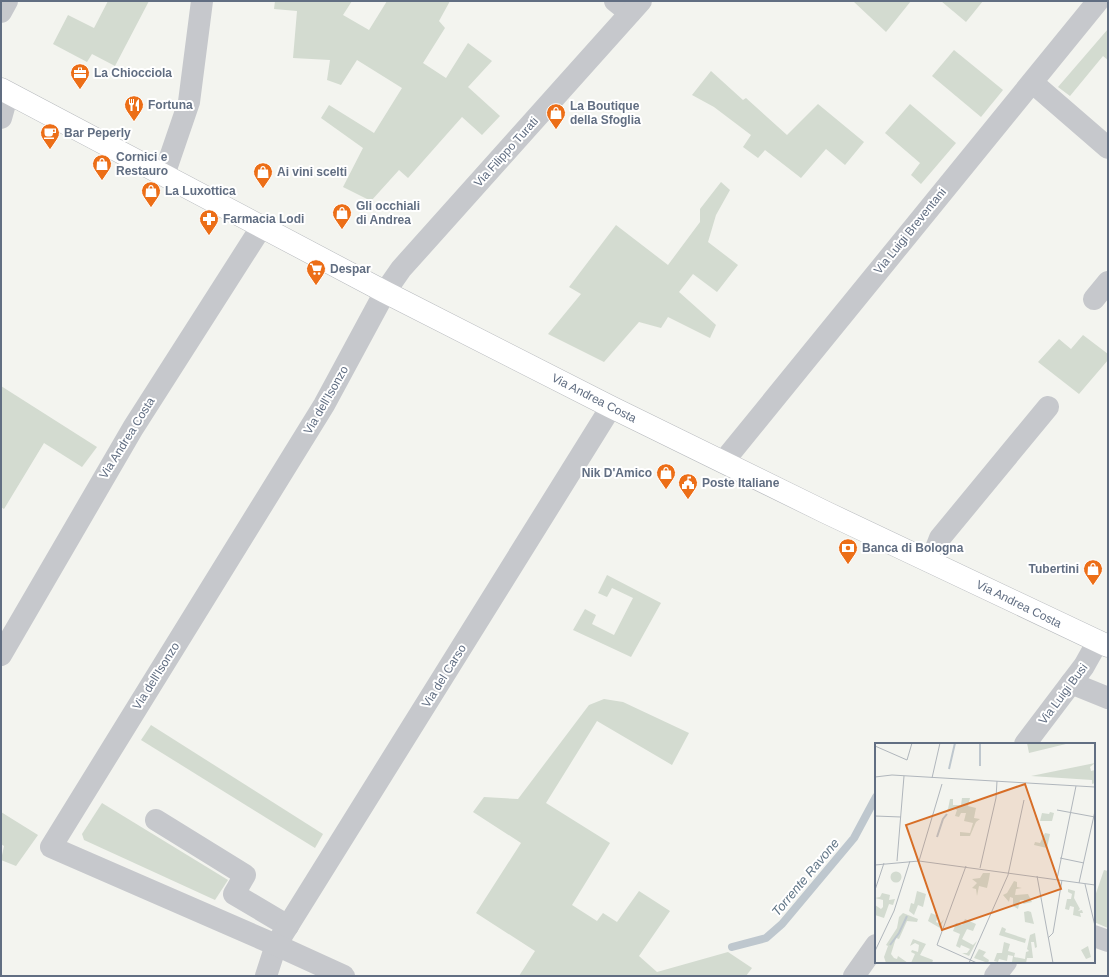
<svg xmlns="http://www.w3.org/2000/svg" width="1109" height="977" viewBox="0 0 1109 977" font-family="Helvetica,sans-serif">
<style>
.green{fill:#d3dbd0}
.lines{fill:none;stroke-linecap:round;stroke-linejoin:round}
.stream{stroke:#bec7ce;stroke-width:8}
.major-casing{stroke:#b6b9bd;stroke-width:23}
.minor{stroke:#c6c8cc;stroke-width:22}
.major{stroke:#fff;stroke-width:22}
.labels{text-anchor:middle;stroke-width:4;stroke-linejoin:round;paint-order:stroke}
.poi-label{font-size:12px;font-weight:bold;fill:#616e82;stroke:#fff;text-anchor:start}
.street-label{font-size:12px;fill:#616e82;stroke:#fff}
.water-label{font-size:13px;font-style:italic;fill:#617687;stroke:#fff}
.inset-river{fill:none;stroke:#bec7ce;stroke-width:2}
.inset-road{fill:none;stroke:#b0b6bc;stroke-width:1}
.view{fill:#d76e27;fill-opacity:0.15;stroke:#d76e27;stroke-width:2}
.inset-edge{fill:none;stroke:#616e82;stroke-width:2}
</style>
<rect width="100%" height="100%" fill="#f3f4ef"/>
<!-- green -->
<g class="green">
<path d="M 108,1 L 149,1 L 115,66 L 92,54 L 87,62 L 53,44 L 68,15 L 94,28 Z"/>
<path d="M 275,1 L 352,1 L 343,15 L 369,30 L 387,1 L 450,1 L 439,21 L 445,28 L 423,63 L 446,78 L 468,43 L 492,61 L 468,87 L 500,116 L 482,135 L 462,117 L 408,178 L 399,170 L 371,201 L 343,187 L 363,148 L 321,118 L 329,105 L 374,133 L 402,88 L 357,60 L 341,85 L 327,80 L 330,60 L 293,58 L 297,11 L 274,9 Z"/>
<path d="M 853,1 L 911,1 L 886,32 Z"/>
<path d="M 941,1 L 983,1 L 966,22 Z"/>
<path d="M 1108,29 L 1108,60 L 1103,56 L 1070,96 L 1058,87 Z"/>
<path d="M 954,50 L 1003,90 L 981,117 L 932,76 Z"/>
<path d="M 711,71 L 743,100 L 746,98 L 787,135 L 818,104 L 864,142 L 845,165 L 826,149 L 801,178 L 765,150 L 758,158 L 743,147 L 751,135 L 714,107 L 692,95 Z"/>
<path d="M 910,104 L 956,143 L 921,184 L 911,175 L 920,163 L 885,133 Z"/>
<path d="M 721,182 L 730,190 L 716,215 L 708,242 L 738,265 L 717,292 L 693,274 L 679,292 L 716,325 L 710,338 L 668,317 L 661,328 L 639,322 L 604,362 L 548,334 L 581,294 L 569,287 L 616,225 L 668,265 L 700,222 L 700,209 Z"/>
<path d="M 1083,335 L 1108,354 L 1108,360 L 1079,394 L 1038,362 L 1059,339 L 1071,349 Z"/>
<path d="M 1,386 L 97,447 L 82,467 L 44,443 L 4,509 L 1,507 Z"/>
<path d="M 607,575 L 661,603 L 631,657 L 573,630 L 585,609 L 596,615 L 592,624 L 614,635 L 633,598 L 612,588 L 607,597 L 598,593 Z"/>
<path d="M 604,699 L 623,702 L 689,733 L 672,765 L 597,721 L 546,803 L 610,843 L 572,905 L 597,921 L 603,913 L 617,922 L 639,891 L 670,911 L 639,956 L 657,972 L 728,952 L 752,968 L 746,976 L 519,976 L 535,951 L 476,913 L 521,843 L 473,812 L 484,797 L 518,799 L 589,705 Z"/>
<path d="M 151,725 L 323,834 L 315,848 L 141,740 Z"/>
<path d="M 102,803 L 228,880 L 215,900 L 84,840 L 82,834 Z"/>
<path d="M 1,812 L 38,835 L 16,866 L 1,860 L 4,846 L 1,844 Z"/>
<path d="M 1104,870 L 1108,871 L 1108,928 L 1094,922 L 1094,899 Z"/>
</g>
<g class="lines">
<!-- stream -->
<path class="stream" d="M 732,947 L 766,938 L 782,924 L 854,838 L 876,797"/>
<defs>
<path id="major" d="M 1,89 L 385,292 L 611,407 L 825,512 L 1108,646"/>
</defs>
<!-- major casing -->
<use href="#major" class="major-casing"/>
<!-- minor -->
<g class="minor">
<path d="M 615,1 L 630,13"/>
<path d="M 1,12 L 7,1"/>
<path d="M 1033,83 L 1108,148"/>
<path d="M 1,118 L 8,93"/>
<path d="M 164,175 L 189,102 L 202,1"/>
<path d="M 1094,299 L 1108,282"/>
<path d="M 723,462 L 1098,1"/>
<path d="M 931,561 L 940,538 L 1048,407"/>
<path d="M 1,655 L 133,428 L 262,226"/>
<path d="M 1071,683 L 1108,698"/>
<path d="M 1025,744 L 1084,666 L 1098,641"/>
<path d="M 156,820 L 245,875 L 234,894 L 288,926"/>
<path d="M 1094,936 L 1108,941"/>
<path d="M 266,976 L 276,945 L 611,407"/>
<path d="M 344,976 L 276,945 L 51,847 L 324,405 L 385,292 L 401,269 L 641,1"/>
<path d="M 854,976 L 876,945"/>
<path d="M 995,976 L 1006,962"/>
</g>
<!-- major -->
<use href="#major" class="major"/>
</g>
<!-- icons -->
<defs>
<symbol id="office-pin" viewBox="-11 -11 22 30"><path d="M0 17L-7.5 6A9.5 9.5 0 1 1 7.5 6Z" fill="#ec6e17" stroke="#fff"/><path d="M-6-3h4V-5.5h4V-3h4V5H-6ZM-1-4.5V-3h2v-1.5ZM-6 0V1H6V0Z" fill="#fff"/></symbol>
<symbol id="restaurant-pin" viewBox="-11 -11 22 30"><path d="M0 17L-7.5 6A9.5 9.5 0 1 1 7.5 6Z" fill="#ec6e17" stroke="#fff"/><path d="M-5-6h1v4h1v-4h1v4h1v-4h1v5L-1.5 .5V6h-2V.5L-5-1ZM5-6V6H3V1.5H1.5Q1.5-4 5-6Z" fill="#fff"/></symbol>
<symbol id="shop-pin" viewBox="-11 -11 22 30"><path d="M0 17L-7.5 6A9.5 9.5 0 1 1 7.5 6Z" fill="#ec6e17" stroke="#fff"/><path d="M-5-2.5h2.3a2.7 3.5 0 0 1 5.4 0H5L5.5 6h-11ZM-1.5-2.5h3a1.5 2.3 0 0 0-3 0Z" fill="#fff"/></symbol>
<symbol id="cafe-pin" viewBox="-11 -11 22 30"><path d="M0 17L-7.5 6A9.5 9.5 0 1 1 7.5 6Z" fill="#ec6e17" stroke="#fff"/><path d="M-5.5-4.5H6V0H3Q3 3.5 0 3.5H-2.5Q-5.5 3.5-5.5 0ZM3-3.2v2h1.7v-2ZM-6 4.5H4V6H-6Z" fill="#fff"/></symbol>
<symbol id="pharmacy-pin" viewBox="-11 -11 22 30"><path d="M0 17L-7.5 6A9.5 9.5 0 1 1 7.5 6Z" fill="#ec6e17" stroke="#fff"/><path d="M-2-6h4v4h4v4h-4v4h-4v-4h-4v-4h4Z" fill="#fff"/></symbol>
<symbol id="supermarket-pin" viewBox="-11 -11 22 30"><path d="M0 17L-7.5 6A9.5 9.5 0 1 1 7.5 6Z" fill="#ec6e17" stroke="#fff"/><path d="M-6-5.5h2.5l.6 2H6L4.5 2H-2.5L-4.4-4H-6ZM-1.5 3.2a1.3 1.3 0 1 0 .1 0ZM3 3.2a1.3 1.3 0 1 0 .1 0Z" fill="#fff"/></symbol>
<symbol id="civic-pin" viewBox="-11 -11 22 30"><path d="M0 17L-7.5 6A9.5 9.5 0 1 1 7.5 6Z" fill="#ec6e17" stroke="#fff"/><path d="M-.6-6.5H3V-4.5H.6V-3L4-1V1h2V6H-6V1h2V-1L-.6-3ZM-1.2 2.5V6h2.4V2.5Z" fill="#fff"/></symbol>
<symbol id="bank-pin" viewBox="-11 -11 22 30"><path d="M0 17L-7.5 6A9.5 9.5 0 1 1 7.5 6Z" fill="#ec6e17" stroke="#fff"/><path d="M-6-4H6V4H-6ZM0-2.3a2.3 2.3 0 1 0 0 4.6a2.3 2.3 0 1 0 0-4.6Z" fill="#fff"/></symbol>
</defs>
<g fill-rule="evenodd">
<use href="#office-pin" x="69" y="62" width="22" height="30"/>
<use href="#restaurant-pin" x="123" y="94" width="22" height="30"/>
<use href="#shop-pin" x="545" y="102" width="22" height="30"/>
<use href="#cafe-pin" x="39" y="122" width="22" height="30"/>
<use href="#shop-pin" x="91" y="153" width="22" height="30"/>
<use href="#shop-pin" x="252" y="161" width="22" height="30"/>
<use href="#shop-pin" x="140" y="180" width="22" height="30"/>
<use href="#shop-pin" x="331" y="202" width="22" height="30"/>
<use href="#pharmacy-pin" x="198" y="208" width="22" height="30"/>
<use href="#supermarket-pin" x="305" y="258" width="22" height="30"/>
<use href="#shop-pin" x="655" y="462" width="22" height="30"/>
<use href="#civic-pin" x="677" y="472" width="22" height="30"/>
<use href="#bank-pin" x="837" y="537" width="22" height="30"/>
<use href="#shop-pin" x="1082" y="558" width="22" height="30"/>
</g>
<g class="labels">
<!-- poi labels -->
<g class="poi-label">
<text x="94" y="77">La Chiocciola</text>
<text x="148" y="109">Fortuna</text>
<text x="570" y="110">La Boutique<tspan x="570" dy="14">della Sfoglia</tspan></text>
<text x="64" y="137">Bar Peperly</text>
<text x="116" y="161">Cornici e<tspan x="116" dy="14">Restauro</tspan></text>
<text x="277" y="176">Ai vini scelti</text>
<text x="165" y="195">La Luxottica</text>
<text x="356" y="210">Gli occhiali<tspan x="356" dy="14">di Andrea</tspan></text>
<text x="223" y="223">Farmacia Lodi</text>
<text x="330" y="273">Despar</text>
<text x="652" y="477" text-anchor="end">Nik D'Amico</text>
<text x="702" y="487">Poste Italiane</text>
<text x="862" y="552">Banca di Bologna</text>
<text x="1079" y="573" text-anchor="end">Tubertini</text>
</g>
<!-- street labels -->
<g class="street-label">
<text transform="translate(506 152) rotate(-48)" y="4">Via Filippo Turati</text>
<text transform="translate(910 231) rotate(-51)" y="4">Via Luigi Breventani</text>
<text transform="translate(594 398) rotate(27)" y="4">Via Andrea Costa</text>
<text transform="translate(326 400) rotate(-60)" y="4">Via dell'Isonzo</text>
<text transform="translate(127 438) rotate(-58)" y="4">Via Andrea Costa</text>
<text transform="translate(1019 604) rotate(26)" y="4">Via Andrea Costa</text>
<text transform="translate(156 676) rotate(-58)" y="4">Via dell'Isonzo</text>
<text transform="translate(444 676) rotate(-58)" y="4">Via del Carso</text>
<text transform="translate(1063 694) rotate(-53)" y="4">Via Luigi Busi</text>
</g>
<!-- water labels -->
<g class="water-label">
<text transform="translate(805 877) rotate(-50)" y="5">Torrente Ravone</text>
</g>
</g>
<!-- overview -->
<g transform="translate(875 743)">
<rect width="220" height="220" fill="#f3f4ef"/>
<path d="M 152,0 L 195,0 L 154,10 ZM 220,20 L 215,24 L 216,28 L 220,27 L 220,40 L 217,41 L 217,37 L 156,33 ZM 87,55 L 95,55 L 93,63 L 101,65 L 99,75 L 105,76 L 101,79 L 95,93 L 85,93 L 85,89 L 95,90 L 98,80 L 89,78 L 91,70 L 86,70 L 84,74 L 80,73 L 82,67 L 80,66 L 69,70 L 73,66 L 75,56 L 78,56 L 78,62 L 86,62 ZM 175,69 L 179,70 L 177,78 L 165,78 L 167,70 L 174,71 ZM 170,90 L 175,91 L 172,105 L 159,102 L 160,99 L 165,100 ZM15.5 134a5.5 5.5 0 1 1 11 0a5.5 5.5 0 1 1-11 0ZM 108,130 L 115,130 L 114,136 L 112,145 L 104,143 L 102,153 L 101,146 L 97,145 L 102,140 L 97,136 L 105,135 ZM 139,138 L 142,139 L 142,144 L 147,145 L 141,146 L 140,152 L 153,151 L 157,159 L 148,161 L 149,157 L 145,157 L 143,166 L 138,163 L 138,155 L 135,154 L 134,159 L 128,152 L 132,150 ZM 193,146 L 200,148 L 199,155 L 205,166 L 203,168 L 207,167 L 208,170 L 205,170 L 206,174 L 198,172 L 199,164 L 195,163 L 194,167 L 190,166 L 192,156 L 196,156 L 197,151 L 193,149 ZM 42,148 L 51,151 L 48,164 L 43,162 L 39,172 L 34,168 L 36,160 L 39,161 ZM 7,150 L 15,152 L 14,157 L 20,156 L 18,162 L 14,161 L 9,175 L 0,172 L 0,162 L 6,166 L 8,164 L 8,157 L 0,155 L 5,154 ZM 153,168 L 156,169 L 159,181 L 150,179 L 149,169 ZM 28,170 L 43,176 L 42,179 L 32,178 L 24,196 L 21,195 L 16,211 L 19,215 L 22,216 L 23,213 L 33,220 L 11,220 L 9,214 L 13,203 L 11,202 L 22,185 L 24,174 ZM 56,170 L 63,173 L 61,179 L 65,181 L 69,176 L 65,185 L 53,178 ZM 90,176 L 101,181 L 98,188 L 92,186 L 87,196 L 98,202 L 102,198 L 94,213 L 87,210 L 92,210 L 95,206 L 86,202 L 85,205 L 81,203 L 85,191 L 78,188 L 81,180 L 87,182 ZM 127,184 L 131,186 L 130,189 L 151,196 L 150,200 L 124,192 ZM 160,190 L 162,204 L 160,205 L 159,199 L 156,199 L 158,215 L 152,215 L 151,220 L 137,219 L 138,213 L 133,212 L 132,218 L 124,216 L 123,219 L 119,218 L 122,210 L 127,210 L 129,199 L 135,201 L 133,208 L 140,210 L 139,214 L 150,216 L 151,209 L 154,208 L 152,206 L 155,192 ZM 38,196 L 51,201 L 45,212 L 58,217 L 57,220 L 36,220 L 40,211 L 36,209 L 37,207 L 43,209 L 44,202 L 40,200 L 35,203 ZM 213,203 L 216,214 L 211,216 L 206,207 ZM 104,206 L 111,209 L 108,213 L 114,217 L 113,220 L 99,215 Z" fill="#d3dbd0"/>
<path class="inset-river" d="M 105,0 L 105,23M 74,26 L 80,0M 62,94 L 68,76 L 72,71M 15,202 L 24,190 L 32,173"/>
<path class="inset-road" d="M 0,3 L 32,17 L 37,0M 0,34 L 17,32 L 220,44M 57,35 L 65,0M 182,67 L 220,74M 0,73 L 26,74M 185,115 L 209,120M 22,118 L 29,33M 44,118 L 67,41M 0,122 L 44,118 L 220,142M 91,123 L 62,202 L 102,220M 105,125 L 121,55 L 122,38M 162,133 L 178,220M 182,136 L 201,43M 204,140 L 220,68M 210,141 L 220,183M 0,147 L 9,120M 173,195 L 178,190 L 187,137M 0,208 L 19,168 L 35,118M 94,220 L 133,132 L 149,57"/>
<path class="view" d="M 150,41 L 186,146 L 67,187 L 31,82 Z"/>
<rect width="220" height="220" class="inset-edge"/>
</g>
<!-- border -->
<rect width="1109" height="977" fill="none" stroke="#616e82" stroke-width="4"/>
</svg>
